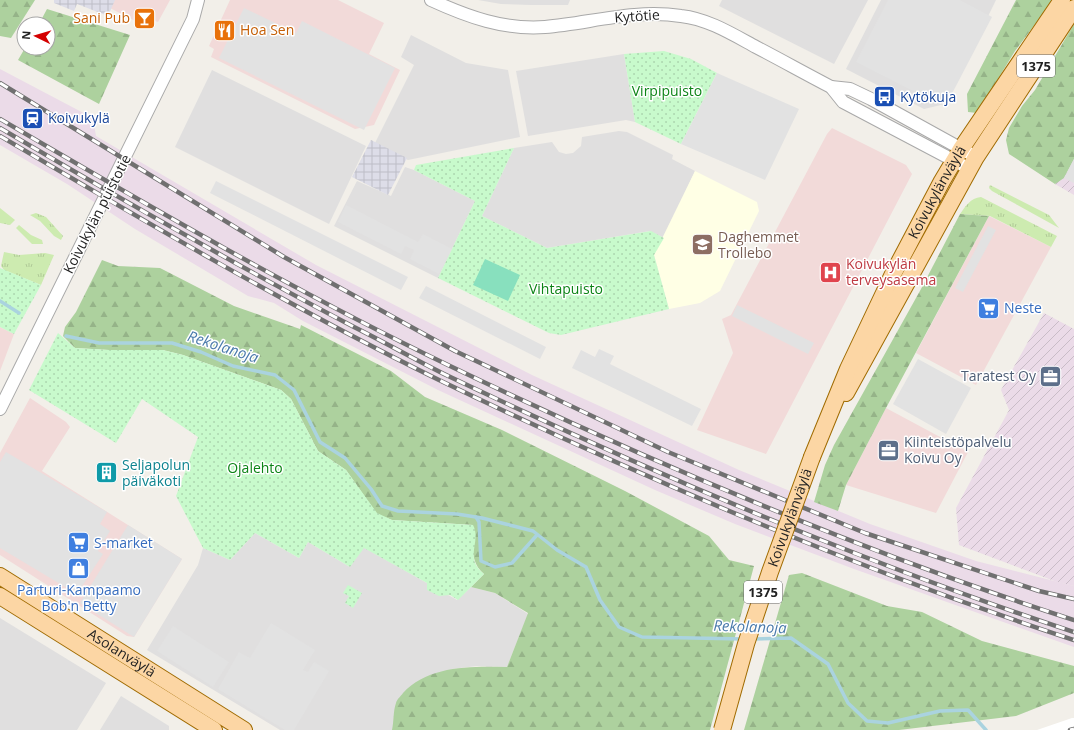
<svg xmlns="http://www.w3.org/2000/svg" width="1074" height="730" viewBox="0 0 1074 730" font-family="'Open Sans',sans-serif">
<style>
.residential{fill:#e0dfdf}
.commercial{fill:#f2dad9}
.industrial{fill:url(#industrial-furrows)}
.education{fill:#ffffe5}
.railway{fill:#ebdbe8}
.grass{fill:url(#grass-tufts)}
.forest{fill:url(#forest-firs)}
.park{fill:url(#park-dots)}
.pitch{fill:#88e0be}
.parking{fill:#e2e2e2}
.plaza{fill:url(#plaza-grid)}
.pier{fill:#fff}
.lines{fill:none;stroke-linecap:round;stroke-linejoin:round}
.stream{stroke:#aad3df;stroke-width:3.5}
.minor-casing{stroke:#a9a9a9;stroke-width:14}
.major-casing{stroke:#a06b00;stroke-width:18}
.minor{stroke:#fff;stroke-width:12}
.major{stroke:#fcd6a4;stroke-width:16}
.rail-casing{stroke:#707070;stroke-width:4.5}
.rail{stroke:#fff;stroke-width:3;stroke-dasharray:9;stroke-linecap:butt}
.major-bridge-casing{stroke:#a06b00;stroke-width:18;stroke-linecap:butt}
.major-bridge{stroke:#fcd6a4;stroke-width:16}
.labels{text-anchor:middle;stroke-width:3;stroke-linejoin:round;paint-order:stroke}
.shield{fill:#fff;stroke:#646464;stroke-width:1}
.shield-label{font-size:13px;font-weight:bold;fill:#222}
.street-label{font-size:14px;fill:#222;stroke:#fff}
.food-label{font-size:14px;fill:#c56008;stroke:#fff;text-anchor:end}
.park-label{font-size:14px;fill:#0c8416;stroke:#fff}
.transit-label{font-size:14px;fill:#164399;stroke:#fff;text-anchor:start}
.education-label{font-size:14px;fill:#785e54;stroke:#fff;text-anchor:start}
.health-label{font-size:14px;fill:#be3a42;stroke:#fff;text-anchor:start}
.shop-label{font-size:14px;fill:#366cbe;stroke:#fff;text-anchor:start}
.service-label{font-size:14px;fill:#4e5e75;stroke:#fff;text-anchor:end}
.culture-label{font-size:14px;fill:#0d838f;stroke:#fff;text-anchor:start}
.water-label{font-size:15px;font-style:italic;fill:#4a7aab;stroke:#fff}
</style>
<defs>
<pattern id="industrial-furrows" width="10" height="10" patternUnits="userSpaceOnUse"><rect width="10" height="10" fill="#ebdbe8"/><path d="M-1 1l2-2M0 10L10 0M9 11l2-2" fill="none" stroke="#c9bcc7"/></pattern>
<pattern id="grass-tufts" width="24" height="20" patternUnits="userSpaceOnUse"><rect width="24" height="20" fill="#cdebb0"/><path d="M3 7l-1-3M5 7V3M7 7l1-3M15 17l-1-3M17 17v-4M19 17l1-3" fill="none" stroke="#b0c997"/></pattern>
<pattern id="forest-firs" width="22" height="20" patternUnits="userSpaceOnUse"><rect width="22" height="20" fill="#add19e"/><path d="M5 1l3.5 6h-7zM16 11l3.5 6h-7z" fill="#95b388"/></pattern>
<pattern id="park-dots" width="8" height="8" patternUnits="userSpaceOnUse"><rect width="8" height="8" fill="#c8facc"/><path d="M2 2h.1M6 6h.1" fill="none" stroke="#acd6af" stroke-width="1.8" stroke-linecap="round"/></pattern>
<pattern id="plaza-grid" width="8" height="8" patternUnits="userSpaceOnUse"><rect width="8" height="8" fill="#dddde8"/><path d="M0 4h8M4 0v8" fill="none" stroke="#bdbdc7"/></pattern>
</defs>
<rect width="100%" height="100%" fill="#f2efe9"/>
<!-- residential -->
<g class="residential">
<path d="M 478,0 L 570,0 L 568,5 L 531,5 L 501,4 Z"/>
<path d="M 722,0 L 868,0 L 834,64 L 719,6 Z"/>
<path d="M 881,0 L 996,0 L 945,104 L 924,109 L 846,69 Z"/>
<path d="M 411,35 L 466,63 L 508,70 L 520,137 L 408,160 L 375,143 L 414,65 L 401,57 Z"/>
<path d="M 624,54 L 635,122 L 626,120 L 528,136 L 516,71 Z"/>
<path d="M 212,70 L 366,146 L 329,224 L 175,147 Z"/>
<path d="M 619,131 L 627,132 L 673,155 L 672,159 L 695,171 L 664,238 L 650,231 L 547,248 L 482,216 L 514,148 L 552,142 L 559,152 L 566,154 L 573,153 L 581,146 L 582,137 Z"/>
<path d="M 405,167 L 414,170 L 475,201 L 438,278 L 334,226 L 357,181 L 391,196 Z"/>
<path d="M 255,533 L 299,558 L 308,542 L 350,567 L 363,547 L 457,600 L 471,587 L 495,593 L 528,614 L 507,667 L 477,666 L 452,669 L 392,730 L 280,730 L 147,650 L 198,565 L 203,548 L 230,560 Z"/>
<path d="M 0,618 L 106,683 L 77,730 L 0,730 Z"/>
<path d="M 121,696 L 169,726 L 169,730 L 100,730 Z"/>
</g>
<!-- commercial -->
<g class="commercial">
<path d="M 109,0 L 170,0 L 158,22 L 152,20 L 147,27 L 106,6 Z"/>
<path d="M 230,0 L 338,0 L 384,23 L 369,54 L 400,70 L 374,125 L 355,129 L 211,57 L 214,49 L 209,46 Z"/>
<path d="M 832,128 L 906,165 L 912,174 L 766,454 L 697,430 L 733,353 L 722,319 L 731,315 L 827,134 Z"/>
<path d="M 989,216 L 1051,247 L 976,385 L 916,353 Z"/>
<path d="M 0,327 L 14,334 L 0,371 Z"/>
<path d="M 30,398 L 66,422 L 70,427 L 42,471 L 182,559 L 134,637 L 127,636 L 0,555 L 0,453 Z"/>
<path d="M 886,408 L 968,452 L 936,513 L 846,485 Z"/>
</g>
<!-- industrial -->
<g class="industrial">
<path d="M 1074,149 L 1074,195 L 1055,184 Z"/>
<path d="M 1044,313 L 1074,329 L 1074,586 L 1057,582 L 959,545 L 956,508 L 1009,410 L 1001,390 Z"/>
</g>
<!-- education -->
<path class="education" d="M 695,171 L 757,202 L 759,211 L 720,291 L 700,303 L 669,309 L 654,255 Z"/>
<!-- railway -->
<path class="railway" d="M 0,69 L 93,118 L 96,136 L 316,265 L 532,375 L 739,470 L 870,524 L 976,561 L 1074,586 L 1074,647 L 854,569 L 735,524 L 655,490 L 438,390 L 303,321 L 274,303 L 248,296 L 135,229 L 67,184 L 0,145 Z"/>
<!-- grass -->
<g class="grass">
<path d="M 990,185 L 1049,215 L 1059,228 L 992,191 L 989,188 Z"/>
<path d="M 981,197 L 1057,236 L 1051,247 L 990,216 L 960,214 C 966,206 970,198 981,197 Z"/>
<path d="M 0,208 L 15,220 L 10,225 L 0,223 Z"/>
<path d="M 36,213 L 46,217 L 63,236 L 61,240 L 54,236 L 40,221 L 30,215 Z"/>
<path d="M 19,225 L 31,235 L 42,240 L 43,244 L 32,244 L 16,228 Z"/>
<path d="M 4,252 L 19,255 L 45,253 L 54,255 L 41,285 L 4,270 L 1,266 Z"/>
</g>
<!-- forest -->
<g class="forest">
<path d="M 0,0 L 35,0 L 11,38 L 0,36 Z"/>
<path d="M 1016,0 L 1053,0 L 1015,51 L 977,113 L 968,112 L 967,94 Z"/>
<path d="M 47,9 L 130,35 L 99,104 L 18,60 L 25,48 L 48,48 L 48,24 L 39,24 Z"/>
<path d="M 1074,24 L 1074,159 L 1064,178 L 1055,184 L 1009,154 L 1006,140 L 1009,128 L 1022,106 L 1035,90 Z"/>
<path d="M 960,214 L 989,216 L 886,408 L 846,485 L 838,511 L 814,502 L 825,465 L 834,445 L 921,289 Z"/>
<path d="M 102,260 L 118,266 L 160,268 L 234,306 L 300,329 L 301,325 L 391,371 L 425,397 L 502,430 L 625,491 L 709,536 L 729,560 L 754,566 L 710,730 L 392,730 C 394,722 393,711 396,703 C 397,699 401,696 403,693 C 428,665 473,666 507,667 L 528,613 L 495,593 L 471,587 L 484,574 C 469,562 473,542 473,525 L 392,520 L 377,514 L 346,470 L 318,451 L 291,399 L 281,390 L 183,355 L 163,350 L 109,350 L 75,348 L 63,336 L 65,327 L 76,312 Z"/>
<path d="M 802,573 L 887,606 L 922,612 L 982,641 L 1074,666 L 1074,693 L 1016,716 L 899,730 L 744,730 L 789,575 Z"/>
</g>
<!-- park -->
<g class="park">
<path d="M 664,51 L 691,59 L 717,73 L 681,144 L 635,122 L 624,54 Z"/>
<path d="M 514,148 L 482,216 L 547,248 L 651,231 L 664,238 L 654,255 L 669,309 L 561,335 L 549,333 L 438,278 L 475,201 L 414,170 L 416,165 Z"/>
<path d="M 0,268 L 41,285 L 14,334 L 0,327 Z"/>
<path d="M 58,333 L 75,348 L 109,350 L 163,350 L 183,355 L 281,390 L 291,399 L 318,451 L 346,470 L 377,513 L 392,520 L 473,525 C 482,542 463,557 484,574 L 458,600 L 450,595 L 439,596 L 427,590 L 427,583 L 364,548 L 350,567 L 308,542 L 299,558 L 255,533 L 230,560 L 203,548 L 176,496 L 198,437 L 142,399 L 116,443 L 29,390 Z"/>
<path d="M 348,585 L 362,593 L 353,608 L 345,603 L 349,596 L 343,593 Z"/>
</g>
<!-- pitch -->
<path class="pitch" d="M 485,259 L 520,275 L 508,301 L 473,285 Z"/>
<!-- parking -->
<g class="parking">
<path d="M 888,0 L 960,0 L 992,17 L 945,107 L 856,62 Z"/>
<path d="M 244,8 L 296,33 L 302,21 L 395,68 L 364,130 L 219,58 Z"/>
<path d="M 717,73 L 799,109 L 765,180 L 681,144 Z"/>
<path d="M 1074,159 L 1074,183 L 1064,178 Z"/>
<path d="M 216,181 L 408,277 L 401,290 L 210,193 Z"/>
<path d="M 346,205 L 418,242 L 423,234 L 452,249 L 439,274 L 410,259 L 414,250 L 405,246 L 401,254 L 338,222 Z"/>
<path d="M 988,226 L 996,230 L 963,292 L 955,288 Z"/>
<path d="M 426,286 L 546,347 L 540,359 L 419,298 Z"/>
<path d="M 737,305 L 814,343 L 808,354 L 732,316 Z"/>
<path d="M 599,349 L 614,356 L 610,364 L 701,409 L 692,426 L 572,368 L 581,350 L 595,357 Z"/>
<path d="M 918,359 L 971,388 L 946,434 L 893,404 Z"/>
<path d="M 6,452 L 107,512 L 100,524 L 110,531 L 98,551 L 103,554 L 77,594 L 0,548 L 0,462 Z"/>
<path d="M 128,525 L 182,559 L 134,637 L 80,603 Z"/>
<path d="M 271,623 L 315,650 L 303,670 L 308,672 L 314,662 L 329,671 L 294,730 L 285,730 L 218,689 L 239,652 L 250,658 Z"/>
<path d="M 173,626 L 229,662 L 213,687 L 157,651 Z"/>
</g>
<!-- plaza -->
<g class="plaza">
<path d="M 54,0 L 115,0 L 108,16 L 77,4 L 74,11 L 54,3 Z"/>
<path d="M 371,140 L 407,158 L 388,195 L 352,177 Z"/>
</g>
<!-- pier -->
<path class="pier" d="M 1072,718 L 1074,718 L 1074,730 L 1037,730 Z"/>
<g class="lines">
<!-- stream -->
<g class="stream">
<path d="M 0,301 L 19,313"/>
<path d="M 66,336 L 99,343 L 172,343 L 201,352 L 233,366 L 275,375 L 294,390 L 320,442 L 345,458 L 371,489 L 382,506 L 398,511 L 457,514 L 482,518 L 533,531 L 557,550 L 586,567 L 600,600 L 619,627 L 642,637 L 744,639"/>
<path d="M 476,517 L 479,522 L 481,561 L 495,567 L 512,563 L 537,535"/>
<path d="M 752,639 L 791,638 L 828,664 L 848,703 L 867,721 L 888,723 L 940,711 L 968,710 L 986,730"/>
</g>
<defs>
<g id="minor">
<path d="M 431,0 C 468,17 504,30 545,27 C 591,23 634,9 681,16 C 708,19 732,34 756,47 C 781,60 806,74 831,87 L 843,102 L 970,169"/>
<path d="M 831,87 L 850,89 L 871,99 L 976,157"/>
<path d="M 0,409 L 193,19 L 198,0"/>
</g>
<g id="major">
<path d="M 846,393 L 976,157 L 1074,8"/>
<path id="s1" d="M 812,457 L 848,369 L 893,274 L 942,181 L 961,149 L 1062,0"/>
<path id="s2" d="M 0,576 L 244,730"/>
<path d="M 0,596 L 214,730"/>
</g>
</defs>
<!-- minor casing -->
<use href="#minor" class="minor-casing"/>
<!-- major casing -->
<use href="#major" class="major-casing"/>
<!-- minor -->
<use href="#minor" class="minor"/>
<!-- major -->
<use href="#major" class="major"/>
<defs>
<g id="rail">
<path d="M 0,83 L 284,257 L 455,351 L 668,452 L 865,533 L 1039,591 L 1074,599"/>
<path d="M 0,119 C 147,205 296,292 450,366 C 652,463 860,551 1074,620"/>
<path d="M 0,128 C 117,197 234,264 354,327 C 384,342 414,359 444,374 C 649,472 858,561 1074,632"/>
<path d="M 0,136 C 144,221 288,306 439,380 C 644,479 857,569 1074,640"/>
<path d="M 1070,730 L 1074,729"/>
</g>
</defs>
<!-- rail casing -->
<use href="#rail" class="rail-casing"/>
<!-- rail -->
<use href="#rail" class="rail"/>
<defs>
<g id="major-bridge">
<path id="s3" d="M 722,730 L 746,644 L 770,572 L 812,457"/>
</g>
</defs>
<!-- major-bridge casing -->
<use href="#major-bridge" class="major-bridge-casing"/>
<!-- major-bridge -->
<use href="#major-bridge" class="major-bridge"/>
</g>
<!-- icons -->
<defs>
<symbol id="bar-square" viewBox="-11 -11 22 22"><rect x="-9" y="-9" width="18" height="18" rx="4" fill="#e8710a" stroke="#fff"/><path d="M-6-5H6L.8 .8V4.5H3.5V6h-7V4.5H-.8V.8Z" fill="#fff"/></symbol>
<symbol id="restaurant-square" viewBox="-11 -11 22 22"><rect x="-9" y="-9" width="18" height="18" rx="4" fill="#e8710a" stroke="#fff"/><path d="M-5-6h1v4h1v-4h1v4h1v-4h1v5L-1.5 .5V6h-2V.5L-5-1ZM5-6V6H3V1.5H1.5Q1.5-4 5-6Z" fill="#fff"/></symbol>
<symbol id="bus-square" viewBox="-11 -11 22 22"><rect x="-9" y="-9" width="18" height="18" rx="4" fill="#1a4fb4" stroke="#fff"/><path d="M-5-6H5V4H4V6H2V4H-2V6H-4V4H-5ZM-3.5-4V0h7V-4ZM-3.5 1.2v1.5H-2V1.2ZM2 1.2v1.5H3.5V1.2Z" fill="#fff"/></symbol>
<symbol id="station-square" viewBox="-11 -11 22 22"><rect x="-9" y="-9" width="18" height="18" rx="4" fill="#1a4fb4" stroke="#fff"/><path d="M-3-6H3Q5-6 5-4V2Q5 4 3 4L4.5 6H3L1.5 4h-3L-3 6H-4.5L-3 4Q-5 4-5 2V-4Q-5-6-3-6ZM-3.5-4v3h7v-3ZM-3.5 1v1.5H-2V1ZM2 1v1.5H3.5V1Z" fill="#fff"/></symbol>
<symbol id="school-square" viewBox="-11 -11 22 22"><rect x="-9" y="-9" width="18" height="18" rx="4" fill="#8d6e63" stroke="#fff"/><path d="M0-5L7-2L0 1L-7-2ZM-4 1L0 2.5L4 1V4Q0 6-4 4Z" fill="#fff"/></symbol>
<symbol id="hospital-square" viewBox="-11 -11 22 22"><rect x="-9" y="-9" width="18" height="18" rx="4" fill="#e0444e" stroke="#fff"/><path d="M-5-5h3v3.5h4V-5h3V5h-3V1.5h-4V5h-3Z" fill="#fff"/></symbol>
<symbol id="supermarket-square" viewBox="-11 -11 22 22"><rect x="-9" y="-9" width="18" height="18" rx="4" fill="#3f7fe0" stroke="#fff"/><path d="M-6-5.5h2.5l.6 2H6L4.5 2H-2.5L-4.4-4H-6ZM-1.5 3.2a1.3 1.3 0 1 0 .1 0ZM3 3.2a1.3 1.3 0 1 0 .1 0Z" fill="#fff"/></symbol>
<symbol id="office-square" viewBox="-11 -11 22 22"><rect x="-9" y="-9" width="18" height="18" rx="4" fill="#5c6f8a" stroke="#fff"/><path d="M-6-3h4V-5.5h4V-3h4V5H-6ZM-1-4.5V-3h2v-1.5ZM-6 0V1H6V0Z" fill="#fff"/></symbol>
<symbol id="building-square" viewBox="-11 -11 22 22"><rect x="-9" y="-9" width="18" height="18" rx="4" fill="#0f9aa8" stroke="#fff"/><path d="M-4-6H4V6H1V3H-1V6H-4ZM-2.5-4.3h1.7v1.8h-1.7ZM.8-4.3h1.7v1.8H.8ZM-2.5-1h1.7V.8h-1.7ZM.8-1h1.7V.8H.8Z" fill="#fff"/></symbol>
<symbol id="shop-square" viewBox="-11 -11 22 22"><rect x="-9" y="-9" width="18" height="18" rx="4" fill="#3f7fe0" stroke="#fff"/><path d="M-5-2.5h2.3a2.7 3.5 0 0 1 5.4 0H5L5.5 6h-11ZM-1.5-2.5h3a1.5 2.3 0 0 0-3 0Z" fill="#fff"/></symbol>
</defs>
<g fill-rule="evenodd">
<use href="#bar-square" x="132" y="6" width="25" height="25"/>
<use href="#restaurant-square" x="212" y="18" width="25" height="25"/>
<use href="#bus-square" x="872" y="84" width="25" height="25"/>
<use href="#station-square" x="20" y="106" width="25" height="25"/>
<use href="#school-square" x="690" y="232" width="25" height="25"/>
<use href="#hospital-square" x="818" y="260" width="25" height="25"/>
<use href="#supermarket-square" x="976" y="296" width="25" height="25"/>
<use href="#office-square" x="1038" y="364" width="25" height="25"/>
<use href="#office-square" x="876" y="438" width="25" height="25"/>
<use href="#building-square" x="94" y="460" width="25" height="25"/>
<use href="#supermarket-square" x="66" y="530" width="25" height="25"/>
<use href="#shop-square" x="66" y="556" width="25" height="25"/>
</g>
<g class="labels">
<!-- shield labels -->
<g class="shield">
<rect x="1017" y="55" width="38" height="22" rx="3"/>
<rect x="744" y="581" width="38" height="22" rx="3"/>
</g>
<g class="shield-label">
<text x="1036" y="71">1375</text>
<text x="763" y="597">1375</text>
</g>
<!-- street labels -->
<g class="street-label">
<text transform="translate(637 16) rotate(-4)" y="5">Kytötie</text>
<text dy="5" stroke="none"><textPath href="#s1" startOffset="293">Koivukylänväylä</textPath></text>
<text transform="translate(97 214) rotate(-63)" y="5">Koivukylän puistotie</text>
<text dy="5" stroke="none"><textPath href="#s3" startOffset="223">Koivukylänväylä</textPath></text>
<text dy="5" stroke="none"><textPath href="#s2" startOffset="144">Asolanväylä</textPath></text>
</g>
<!-- food labels -->
<g class="food-label">
<text x="130" y="23">Sani Pub</text>
<text x="240" y="35" text-anchor="start">Hoa Sen</text>
</g>
<!-- park labels -->
<g class="park-label">
<text x="667" y="96">Virpipuisto</text>
<text x="566" y="294">Vihtapuisto</text>
<text x="255" y="473">Ojalehto</text>
</g>
<!-- transit labels -->
<g class="transit-label">
<text x="900" y="102">Kytökuja</text>
<text x="48" y="123">Koivukylä</text>
</g>
<!-- education labels -->
<g class="education-label">
<text x="718" y="242">Daghemmet<tspan x="718" dy="16">Trollebo</tspan></text>
</g>
<!-- health labels -->
<g class="health-label">
<text x="846" y="269">Koivukylän<tspan x="846" dy="16">terveysasema</tspan></text>
</g>
<!-- shop labels -->
<g class="shop-label">
<text x="1004" y="313">Neste</text>
<text x="94" y="548">S-market</text>
<text x="79" y="595" text-anchor="middle">Parturi-Kampaamo<tspan x="79" dy="16">Bob'n Betty</tspan></text>
</g>
<!-- service labels -->
<g class="service-label">
<text x="1036" y="381">Taratest Oy</text>
<text x="904" y="447" text-anchor="start">Kiinteistöpalvelu<tspan x="904" dy="16">Koivu Oy</tspan></text>
</g>
<!-- culture labels -->
<g class="culture-label">
<text x="122" y="470">Seljapolun<tspan x="122" dy="16">päiväkoti</tspan></text>
</g>
<!-- water labels -->
<g class="water-label">
<text transform="translate(223 347) rotate(18)" y="5">Rekolanoja</text>
<text transform="translate(750 627) rotate(2)" y="5">Rekolanoja</text>
</g>
</g>
<!-- north arrow -->
<g transform="translate(36 36) rotate(275)"><circle r="19" fill="#ffffff" stroke="#a7a7a7"/>
<path d="M0-3L7 15L0 10L-7 15Z" fill="#d40000"/>
<text y="-6" font-size="11" font-weight="bold" text-anchor="middle" fill="#222222">N</text>
</g>
</svg>
